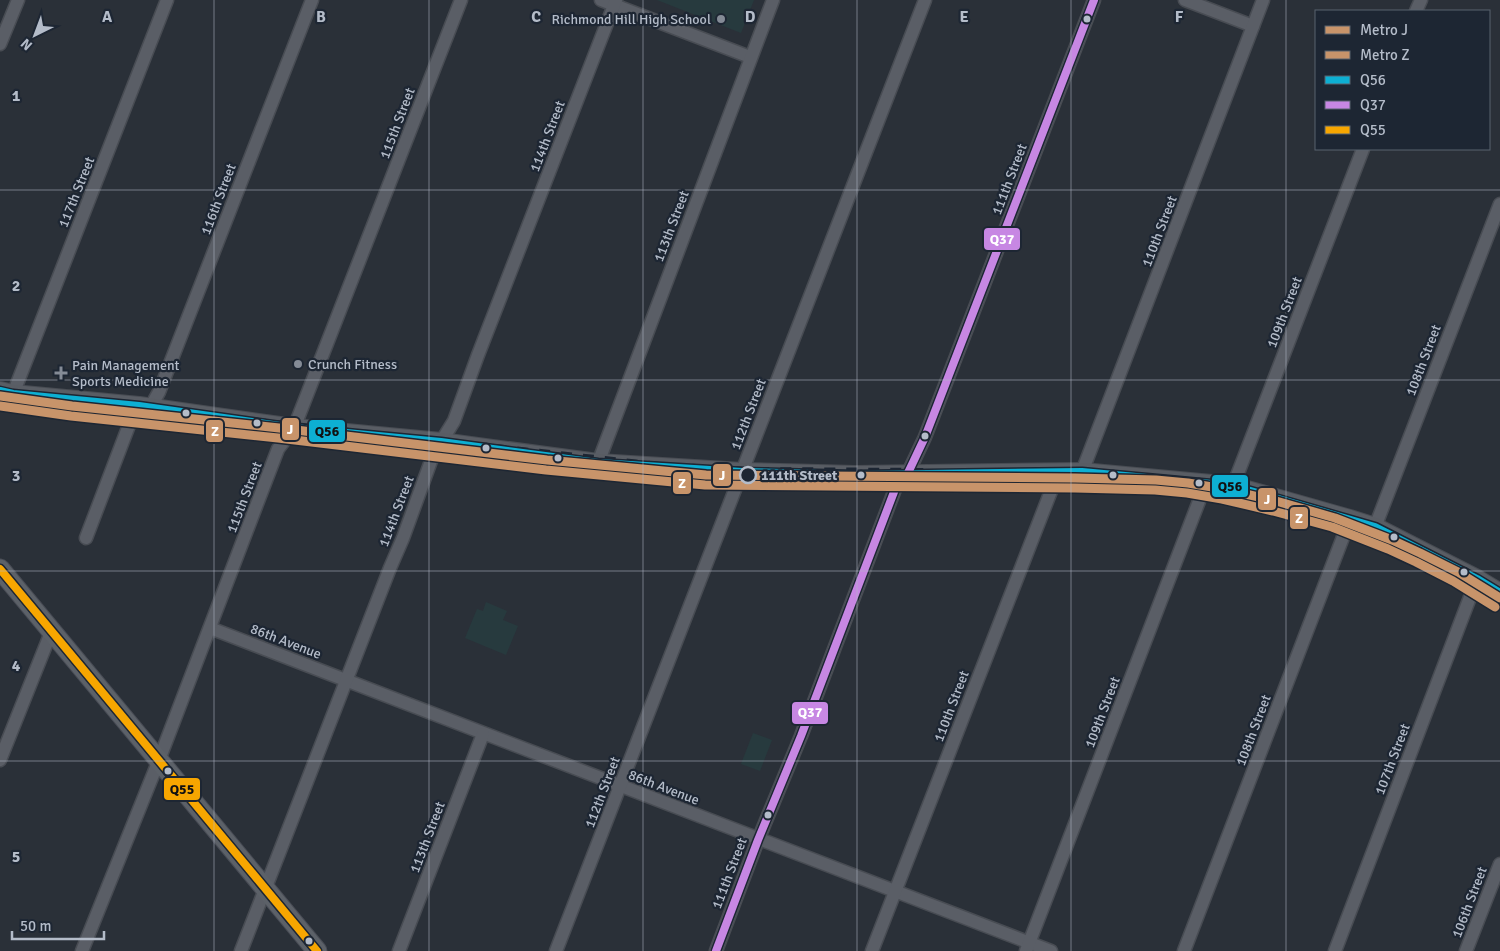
<svg xmlns="http://www.w3.org/2000/svg" width="1500" height="951" viewBox="0 0 1500 951" font-family="Signika,sans-serif">
<style>
.park{fill:#273a3e}
.lines{fill:none;stroke-linecap:round;stroke-linejoin:round}
.street-casing{stroke:#484c53;stroke-width:15}
.secondary-casing{stroke:#484c53;stroke-width:20}
.primary-casing{stroke:#484c55;stroke-width:21}
.street{stroke:#5a5e66;stroke-width:12}
.secondary{stroke:#595d64;stroke-width:18}
.primary{stroke:#5c6168;stroke-width:19}
.rail-casing{stroke:#595d64;stroke-width:5.5}
.rail{stroke:#1d2633;stroke-width:4;stroke-dasharray:11;stroke-linecap:butt}
.bus-1-casing{stroke:#1d2633;stroke-width:11}
.bus-2-casing{stroke:#1d2633;stroke-width:11}
.bus-3-casing{stroke:#1d2633;stroke-width:11}
.bus-1{stroke:#0dafd3;stroke-width:8}
.bus-2{stroke:#c787e3;stroke-width:8}
.bus-3{stroke:#f7a600;stroke-width:8}
.metro-1-casing{stroke:#1d2633;stroke-width:12}
.metro-2-casing{stroke:#1d2633;stroke-width:12}
.metro-1{stroke:#c8946a;stroke-width:9}
.metro-2{stroke:#c8946a;stroke-width:9}
.grid{fill:none;stroke:#b4bcc9;stroke-width:1;stroke-opacity:0.55}
.poi-dot{fill:#848b96;stroke:#1d2633;stroke-width:2}
.bus-dot{fill:#b4bcc9;stroke:#1d2633;stroke-width:2}
.stop-dot{fill:#1d2633;stroke:#b4bcc9;stroke-width:2.5}
.labels{text-anchor:middle;stroke-width:4.5;stroke-linejoin:round;paint-order:stroke}
.poi-label{font-size:14px;fill:#b4bcc9;stroke:#1d2633;text-anchor:start}
.street-label{font-size:14px;fill:#b4bcc9;stroke:#1d2633}
.stop-label{font-size:14px;font-weight:bold;fill:#b4bcc9;stroke:#1d2633;text-anchor:start}
.grid-label{font-size:16px;text-anchor:middle;font-weight:bold;fill:#b4bcc9;stroke:#1d2633;stroke-width:4.5;stroke-linejoin:round;paint-order:stroke}
.line-badge{stroke:#1d2633;stroke-width:2}
.badge-label{font-size:14px;text-anchor:middle;font-weight:bold;fill:#fff}
.pale-badge-label{font-size:14px;text-anchor:middle;font-weight:bold;fill:#111}
</style>
<rect width="100%" height="100%" fill="#2a3038"/>
<!-- park -->
<g class="park">
<path d="M 657,0 L 754,0 L 741,33 Z"/>
<path d="M 486,602 L 507,611 L 503,620 L 518,626 L 506,655 L 465,638 L 477,609 L 483,611 Z"/>
<path d="M 753,733 L 772,740 L 760,771 L 741,764 Z"/>
</g>
<g class="lines">
<defs>
<g id="street">
<path d="M 601,0 L 750,57"/>
<path d="M 1185,0 L 1253,26"/>
<path d="M 1416,11 L 1421,0"/>
<path d="M 0,44 L 18,0"/>
<path d="M 13,394 L 167,0"/>
<path d="M 150,408 L 159,392 L 312,0"/>
<path d="M 598,463 L 773,0"/>
<path d="M 1082,472 L 1263,0"/>
<path d="M 1233,486 L 1363,149"/>
<path d="M 1375,527 L 1500,204"/>
<path d="M 86,538 L 131,420 L 139,406"/>
<path d="M 210,628 L 1051,951"/>
<path d="M 0,760 L 52,630"/>
<path d="M 82,951 L 159,760 L 278,449 L 294,428 L 461,0"/>
<path d="M 241,951 L 390,568 L 403,538 L 431,461 L 441,442 L 454,421 L 478,355 L 616,0"/>
<path d="M 399,951 L 483,734"/>
<path d="M 556,951 L 925,0"/>
<path d="M 716,951 L 758,840 L 801,736 L 897,484 L 907,475 L 925,437 L 1094,0"/>
<path d="M 872,951 L 1053,486 L 1057,472"/>
<path d="M 1026,951 L 1206,483"/>
<path d="M 1184,951 L 1350,519"/>
<path d="M 1335,951 L 1477,579"/>
<path d="M 1466,951 L 1500,864"/>
</g>
<path id="secondary" d="M 0,391 L 13,394 L 139,406 L 294,428 L 441,442 L 598,463 L 742,472 L 855,475 L 1082,472 L 1233,486 L 1350,519 L 1375,527 L 1477,579 L 1500,593"/>
<path id="primary" d="M 0,569 L 317,951"/>
</defs>
<!-- street casing -->
<use href="#street" class="street-casing"/>
<!-- secondary casing -->
<use href="#secondary" class="secondary-casing"/>
<!-- primary casing -->
<use href="#primary" class="primary-casing"/>
<!-- street -->
<use href="#street" class="street"/>
<!-- secondary -->
<use href="#secondary" class="secondary"/>
<!-- primary -->
<use href="#primary" class="primary"/>
<defs>
<path id="rail" d="M 58,398 L 659,464 L 750,469 L 931,470"/>
</defs>
<!-- rail casing -->
<use href="#rail" class="rail-casing"/>
<!-- rail -->
<use href="#rail" class="rail"/>
<defs>
<path id="bus-1" d="M 0,391 L 13,394 L 139,406 L 294,428 L 441,442 L 598,463 L 742,472 L 855,475 L 1082,472 L 1233,486 L 1375,527 L 1477,579 L 1500,593"/>
<path id="bus-2" d="M 716,951 L 758,840 L 801,736 L 897,484 L 907,475 L 925,437 L 1094,0"/>
<path id="bus-3" d="M 0,569 L 317,951"/>
</defs>
<!-- bus-1 casing -->
<use href="#bus-1" class="bus-1-casing"/>
<!-- bus-2 casing -->
<use href="#bus-2" class="bus-2-casing"/>
<!-- bus-3 casing -->
<use href="#bus-3" class="bus-3-casing"/>
<!-- bus-1 -->
<use href="#bus-1" class="bus-1"/>
<!-- bus-2 -->
<use href="#bus-2" class="bus-2"/>
<!-- bus-3 -->
<use href="#bus-3" class="bus-3"/>
<defs>
<path id="metro-1" d="M 0,396 L 72,406 L 279,428 L 547,460 L 706,475 L 1075,478 L 1156,480 L 1188,483 L 1224,489 L 1276,501 L 1335,518 L 1392,540 L 1420,553 L 1458,572 L 1500,598"/>
<path id="metro-2" d="M 0,406 L 71,416 L 278,438 L 546,470 L 705,485 L 1075,488 L 1155,490 L 1187,493 L 1222,499 L 1273,511 L 1332,527 L 1388,549 L 1416,562 L 1453,581 L 1495,607"/>
</defs>
<!-- metro-1 casing -->
<use href="#metro-1" class="metro-1-casing"/>
<!-- metro-2 casing -->
<use href="#metro-2" class="metro-2-casing"/>
<!-- metro-1 -->
<use href="#metro-1" class="metro-1"/>
<!-- metro-2 -->
<use href="#metro-2" class="metro-2"/>
</g>
<!-- grid -->
<path class="grid" d="M 214,0 L 214,951M 429,0 L 429,951M 643,0 L 643,951M 857,0 L 857,951M 1071,0 L 1071,951M 1286,0 L 1286,951M 0,190 L 1500,190M 0,380 L 1500,380M 0,571 L 1500,571M 0,761 L 1500,761"/>
<!-- markers -->
<g class="poi-dot">
<circle cx="721" cy="19" r="5"/>
<circle cx="298" cy="364" r="5"/>
<path d="M58.5 365.5h5v5h5v5h-5v5h-5v-5h-5v-5h5z"/>
</g>
<g class="bus-dot">
<circle cx="1087" cy="19" r="4.5"/>
<circle cx="186" cy="413" r="4.5"/>
<circle cx="257" cy="423" r="4.5"/>
<circle cx="925" cy="436" r="4.5"/>
<circle cx="486" cy="448" r="4.5"/>
<circle cx="558" cy="458" r="4.5"/>
<circle cx="861" cy="475" r="4.5"/>
<circle cx="1113" cy="475" r="4.5"/>
<circle cx="1199" cy="483" r="4.5"/>
<circle cx="1394" cy="537" r="4.5"/>
<circle cx="1464" cy="572" r="4.5"/>
<circle cx="168" cy="771" r="4.5"/>
<circle cx="768" cy="815" r="4.5"/>
<circle cx="309" cy="941" r="4.5"/>
</g>
<circle class="stop-dot" cx="748" cy="475" r="8"/>
<g class="labels">
<!-- poi labels -->
<g class="poi-label">
<text x="711" y="24" text-anchor="end">Richmond Hill High School</text>
<text x="308" y="369">Crunch Fitness</text>
<text x="72" y="370">Pain Management<tspan x="72" dy="16">Sports Medicine</tspan></text>
</g>
<!-- street labels -->
<g class="street-label">
<text transform="translate(397 123) rotate(-69)" y="5">115th Street</text>
<text transform="translate(547 136) rotate(-69)" y="5">114th Street</text>
<text transform="translate(1009 179) rotate(-69)" y="5">111th Street</text>
<text transform="translate(76 192) rotate(-68)" y="5">117th Street</text>
<text transform="translate(218 199) rotate(-69)" y="5">116th Street</text>
<text transform="translate(671 226) rotate(-69)" y="5">113th Street</text>
<text transform="translate(1159 231) rotate(-69)" y="5">110th Street</text>
<text transform="translate(1284 312) rotate(-69)" y="5">109th Street</text>
<text transform="translate(1423 360) rotate(-69)" y="5">108th Street</text>
<text transform="translate(748 414) rotate(-69)" y="5">112th Street</text>
<text transform="translate(244 497) rotate(-69)" y="5">115th Street</text>
<text transform="translate(396 511) rotate(-69)" y="5">114th Street</text>
<text transform="translate(286 641) rotate(21)" y="5">86th Avenue</text>
<text transform="translate(951 706) rotate(-69)" y="5">110th Street</text>
<text transform="translate(1102 712) rotate(-69)" y="5">109th Street</text>
<text transform="translate(1253 730) rotate(-69)" y="5">108th Street</text>
<text transform="translate(1392 759) rotate(-69)" y="5">107th Street</text>
<text transform="translate(664 787) rotate(21)" y="5">86th Avenue</text>
<text transform="translate(602 792) rotate(-69)" y="5">112th Street</text>
<text transform="translate(427 837) rotate(-69)" y="5">113th Street</text>
<text transform="translate(729 873) rotate(-69)" y="5">111th Street</text>
<text transform="translate(1469 902) rotate(-69)" y="5">106th Street</text>
</g>
<!-- stop labels -->
<g class="stop-label">
<text x="761" y="480">111th Street</text>
</g>
</g>
<g class="grid-label">
<text x="107" y="22">A</text>
<text x="321" y="22">B</text>
<text x="536" y="22">C</text>
<text x="750" y="22">D</text>
<text x="964" y="22">E</text>
<text x="1179" y="22">F</text>
<text x="16" y="101">1</text>
<text x="16" y="291">2</text>
<text x="16" y="481">3</text>
<text x="16" y="671">4</text>
<text x="16" y="862">5</text>
</g>
<g class="line-badge">
<rect x="983" y="227" width="38" height="24" rx="5" fill="#c787e3"/>
<rect x="281" y="417" width="19" height="24" rx="5" fill="#c8946a"/>
<rect x="308" y="419" width="38" height="24" rx="5" fill="#0dafd3"/>
<rect x="205" y="419" width="19" height="24" rx="5" fill="#c8946a"/>
<rect x="712" y="463" width="20" height="24" rx="5" fill="#c8946a"/>
<rect x="672" y="471" width="20" height="24" rx="5" fill="#c8946a"/>
<rect x="1211" y="474" width="38" height="24" rx="5" fill="#0dafd3"/>
<rect x="1257" y="487" width="20" height="24" rx="5" fill="#c8946a"/>
<rect x="1289" y="506" width="20" height="24" rx="5" fill="#c8946a"/>
<rect x="791" y="701" width="38" height="24" rx="5" fill="#c787e3"/>
<rect x="163" y="777" width="38" height="24" rx="5" fill="#f7a600"/>
</g>
<g class="badge-label">
<text x="1002" y="244">Q37</text>
<text x="290" y="434">J</text>
<text x="215" y="436">Z</text>
<text x="722" y="480">J</text>
<text x="682" y="488">Z</text>
<text x="1267" y="504">J</text>
<text x="1299" y="523">Z</text>
<text x="810" y="717">Q37</text>
</g>
<g class="pale-badge-label">
<text x="327" y="436">Q56</text>
<text x="1230" y="491">Q56</text>
<text x="182" y="794">Q55</text>
</g>
<!-- legend -->
<rect x="1315" y="10" width="175" height="140" fill="#1d2633" stroke="#59626f"/>
<rect x="1325" y="26" width="25" height="8" fill="#c8946a" stroke="#59626f"/>
<text x="1360" y="35" font-size="15" fill="#b4bcc9">Metro J</text>
<rect x="1325" y="51" width="25" height="8" fill="#c8946a" stroke="#59626f"/>
<text x="1360" y="60" font-size="15" fill="#b4bcc9">Metro Z</text>
<rect x="1325" y="76" width="25" height="8" fill="#0dafd3" stroke="#59626f"/>
<text x="1360" y="85" font-size="15" fill="#b4bcc9">Q56</text>
<rect x="1325" y="101" width="25" height="8" fill="#c787e3" stroke="#59626f"/>
<text x="1360" y="110" font-size="15" fill="#b4bcc9">Q37</text>
<rect x="1325" y="126" width="25" height="8" fill="#f7a600" stroke="#59626f"/>
<text x="1360" y="135" font-size="15" fill="#b4bcc9">Q55</text>
<!-- north arrow -->
<g transform="translate(35 35) rotate(222)" stroke="#1d2633" stroke-width="4" paint-order="stroke">
<path d="M0-4L9 19L0 12L-9 19Z" fill="#b4bcc9"/>
<text y="-8" font-size="14" font-weight="bold" text-anchor="middle" fill="#b4bcc9">N</text>
</g>
<!-- scale -->
<path d="M12 931v8h92v-8" fill="none" stroke="#b4bcc9" stroke-width="2.5"/>
<text x="20" y="931" font-size="15" fill="#b4bcc9" stroke="#1d2633" stroke-width="4" paint-order="stroke">50 m</text>
</svg>
